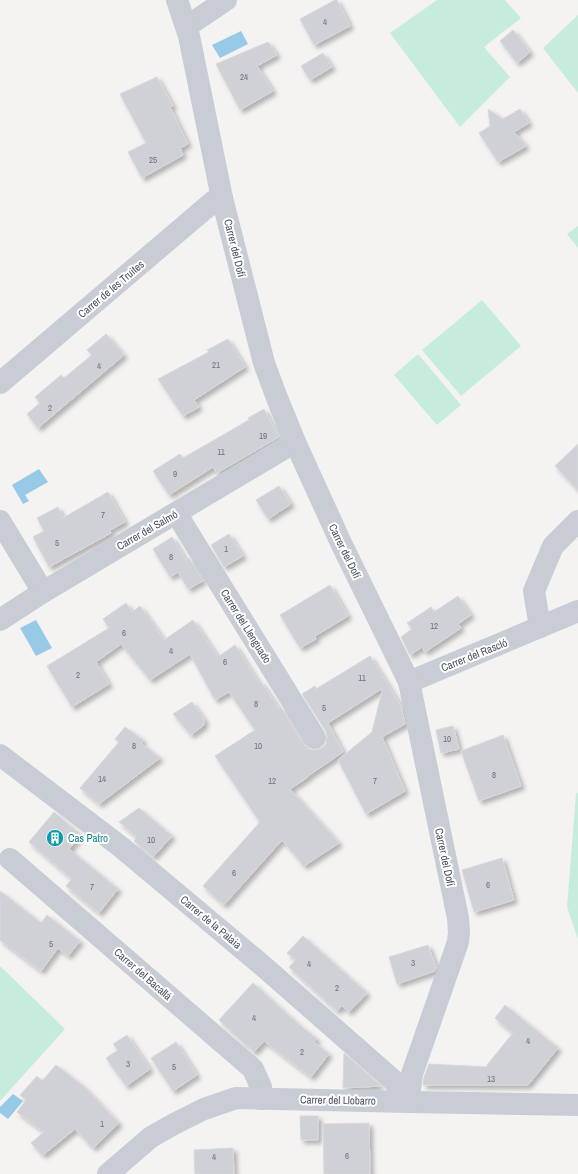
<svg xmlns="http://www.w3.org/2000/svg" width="578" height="1174" viewBox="0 0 578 1174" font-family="'Archivo Narrow',sans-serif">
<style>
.green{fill:#c6eddb}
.water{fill:#97cae6}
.building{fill:#d0d1d6;stroke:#d7d8dd;filter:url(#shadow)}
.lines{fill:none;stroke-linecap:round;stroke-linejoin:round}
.minor{stroke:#c7ccd5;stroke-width:22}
.tertiary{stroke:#c7ccd5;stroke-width:22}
.labels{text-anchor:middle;stroke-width:4;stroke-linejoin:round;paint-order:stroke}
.number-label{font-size:9px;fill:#6c727c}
.street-label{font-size:11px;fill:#4b525e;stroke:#fff}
.culture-label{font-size:11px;fill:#0d838f;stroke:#fff;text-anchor:start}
</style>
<defs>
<filter id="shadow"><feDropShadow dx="3.5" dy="3.5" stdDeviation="2" flood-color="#0004"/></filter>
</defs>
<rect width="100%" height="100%" fill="#f4f3f2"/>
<!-- green -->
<g class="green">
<path d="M 437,0 L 505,0 L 521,18 L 484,47 L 510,77 L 460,127 L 390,33 Z"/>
<path d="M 578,15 L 578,93 L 543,48 Z"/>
<path d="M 578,226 L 578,248 L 567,234 Z"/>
<path d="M 482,300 L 521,346 L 461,396 L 422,350 Z"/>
<path d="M 418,354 L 461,405 L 437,425 L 394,375 Z"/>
<path d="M 578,792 L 578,939 L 567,907 L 576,794 Z"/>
<path d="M 0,966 L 65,1029 L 0,1101 Z"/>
</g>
<!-- water -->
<g class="water">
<path d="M 241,31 L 248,44 L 220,58 L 212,45 Z"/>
<path d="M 39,469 L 48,482 L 25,495 L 29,501 L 23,504 L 12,485 Z"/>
<path d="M 36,620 L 52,648 L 36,656 L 20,628 Z"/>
<path d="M 13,1094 L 23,1101 L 8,1119 L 0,1113 L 0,1107 Z"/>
</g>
<!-- building -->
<g class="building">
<path d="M 335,0 L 337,0 L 350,26 L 314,45 L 300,19 Z"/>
<path d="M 513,30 L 530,52 L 517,63 L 500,41 Z"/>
<path d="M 268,42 L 277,55 L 257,66 L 273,91 L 240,110 L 216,64 Z"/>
<path d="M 323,53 L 332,67 L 310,80 L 301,66 Z"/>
<path d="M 157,77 L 173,106 L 170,107 L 188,144 L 180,148 L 183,155 L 142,178 L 128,152 L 146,143 L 120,94 Z"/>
<path d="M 488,109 L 503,119 L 520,109 L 529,123 L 514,132 L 526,146 L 498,162 L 479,133 L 490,126 Z"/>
<path d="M 106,334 L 124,355 L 38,428 L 27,414 L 40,403 L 35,397 L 61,375 L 64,378 L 92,355 L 87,350 Z"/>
<path d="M 228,339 L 245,367 L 194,400 L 199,407 L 183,416 L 158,379 L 209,352 L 207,350 Z"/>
<path d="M 264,409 L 279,437 L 217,473 L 213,467 L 169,495 L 153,471 L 180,454 L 183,458 L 249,420 L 248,418 Z"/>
<path d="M 578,444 L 578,490 L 555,466 Z"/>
<path d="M 279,486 L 291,504 L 268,519 L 256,500 Z"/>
<path d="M 108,492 L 125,522 L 110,530 L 111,533 L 49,567 L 33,537 L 44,531 L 37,518 L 58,507 L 63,518 Z"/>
<path d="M 229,534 L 243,556 L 224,567 L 211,545 Z"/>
<path d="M 172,537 L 186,560 L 189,558 L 203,581 L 188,589 L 178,572 L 170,577 L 153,549 Z"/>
<path d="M 330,585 L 348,616 L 315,636 L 316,639 L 300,648 L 280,615 Z"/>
<path d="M 458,596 L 471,615 L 458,624 L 461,628 L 425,652 L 422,647 L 410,655 L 401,637 L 412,629 L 407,623 L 431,607 L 434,612 Z"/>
<path d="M 126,603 L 132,612 L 140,606 L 164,640 L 193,620 L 218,657 L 235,645 L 259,683 L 261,682 L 279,709 L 281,707 L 304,745 L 309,749 L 315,750 L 322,748 L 326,744 L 327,737 L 326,731 L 302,694 L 315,686 L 316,689 L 370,656 L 401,706 L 405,724 L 382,737 L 405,791 L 366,814 L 338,760 L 372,732 L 383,688 L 328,723 L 343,752 L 308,776 L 308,777 L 290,789 L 339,843 L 304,866 L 282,840 L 224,905 L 203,886 L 260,822 L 215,756 L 255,730 L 229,692 L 215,700 L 190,654 L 150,680 L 121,644 L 96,662 L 109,684 L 72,707 L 47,666 L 109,628 L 103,619 Z"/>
<path d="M 192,702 L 204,719 L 204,725 L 191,735 L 173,714 Z"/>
<path d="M 453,726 L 459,749 L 441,753 L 436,730 Z"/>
<path d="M 125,727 L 143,740 L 141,743 L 160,758 L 99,804 L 80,788 L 119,742 L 115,739 Z"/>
<path d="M 503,735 L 521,786 L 479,801 L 461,751 Z"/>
<path d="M 139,808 L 172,836 L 153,857 L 134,841 L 137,837 L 119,822 Z"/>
<path d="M 54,812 L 81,835 L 69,849 L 118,889 L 99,913 L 66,886 L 72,879 L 29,842 Z"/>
<path d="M 502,858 L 514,900 L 474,912 L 462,870 Z"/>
<path d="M 0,891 L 41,923 L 47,915 L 80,941 L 68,956 L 58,948 L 41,971 L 0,940 Z"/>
<path d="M 303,936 L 367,993 L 349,1012 L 342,1006 L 337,1011 L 289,967 L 296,960 L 287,953 Z"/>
<path d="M 428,945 L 436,967 L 435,971 L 397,984 L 389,957 Z"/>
<path d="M 253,983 L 297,1023 L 317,1039 L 314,1042 L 329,1054 L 311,1077 L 264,1041 L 254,1052 L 219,1020 Z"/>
<path d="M 505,1005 L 558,1048 L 528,1085 L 423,1085 L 424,1077 L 429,1064 L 487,1067 L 487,1065 L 513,1033 L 495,1018 Z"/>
<path d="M 127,1035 L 150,1069 L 126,1086 L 106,1058 L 118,1050 L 113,1044 Z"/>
<path d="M 176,1042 L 197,1075 L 173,1091 L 151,1058 Z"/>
<path d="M 344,1053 L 381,1086 L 343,1088 Z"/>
<path d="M 56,1065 L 83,1086 L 119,1123 L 93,1148 L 75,1129 L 43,1155 L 31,1143 L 44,1132 L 17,1112 L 26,1100 L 20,1095 L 37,1076 L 42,1081 Z"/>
<path d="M 300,1116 L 318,1116 L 318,1140 L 301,1140 Z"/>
<path d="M 369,1123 L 370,1174 L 324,1174 L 323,1124 Z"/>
<path d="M 233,1148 L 234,1174 L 195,1174 L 194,1150 Z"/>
</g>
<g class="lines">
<!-- minor -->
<g class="minor">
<path d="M 186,24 L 195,21 L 226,0"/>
<path d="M 0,383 L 214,201 L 222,198"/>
<path d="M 176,513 L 315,738"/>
<path d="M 0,521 L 43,592"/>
<path d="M 0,620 L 43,592 L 295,442"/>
<path d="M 540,627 L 534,591 L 553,546 L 578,521"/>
<path d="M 409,682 L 578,611"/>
<path d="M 0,755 L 121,847 L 263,966 L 393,1080 L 410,1102 L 578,1105"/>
<path d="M 10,859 L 253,1069 L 261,1087 L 261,1099"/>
</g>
<!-- tertiary -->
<path class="tertiary" d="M 108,1174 L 151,1137 L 174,1124 L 204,1109 L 236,1098 L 410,1102 L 410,1089 L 412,1074 L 458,942 L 459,932 L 458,918 L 409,682 L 341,543 L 295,442 L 277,398 L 264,363 L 222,198 L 189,36 L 177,0"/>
</g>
<!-- icons -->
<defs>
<symbol id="building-disc" viewBox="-11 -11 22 22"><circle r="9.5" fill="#0f9aa8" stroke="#fff"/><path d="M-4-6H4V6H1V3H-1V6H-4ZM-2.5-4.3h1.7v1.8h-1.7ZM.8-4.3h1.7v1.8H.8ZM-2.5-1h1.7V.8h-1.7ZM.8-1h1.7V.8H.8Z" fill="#fff"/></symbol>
</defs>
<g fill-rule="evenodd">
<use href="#building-disc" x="45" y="828" width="20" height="20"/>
</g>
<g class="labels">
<!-- number labels -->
<g class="number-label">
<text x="325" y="25">4</text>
<text x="244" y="80">24</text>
<text x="153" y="163">25</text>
<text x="216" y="368">21</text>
<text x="99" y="369">4</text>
<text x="50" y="411">2</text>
<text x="263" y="439">19</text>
<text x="221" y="455">11</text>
<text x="175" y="477">9</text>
<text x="103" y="518">7</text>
<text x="57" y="546">5</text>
<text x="226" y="552">1</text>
<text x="171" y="560">8</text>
<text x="434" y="629">12</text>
<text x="124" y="636">6</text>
<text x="171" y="654">4</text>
<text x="225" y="665">6</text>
<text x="78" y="678">2</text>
<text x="362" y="681">11</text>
<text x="256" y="707">8</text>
<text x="324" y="711">5</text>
<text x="447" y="742">10</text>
<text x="134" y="749">8</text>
<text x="258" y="749">10</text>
<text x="494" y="778">8</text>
<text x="102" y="782">14</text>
<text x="272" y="784">12</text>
<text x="375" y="784">7</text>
<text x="151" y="843">10</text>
<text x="234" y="876">6</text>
<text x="488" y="888">6</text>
<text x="92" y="890">7</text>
<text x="51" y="947">5</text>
<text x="413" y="966">3</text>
<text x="309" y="967">4</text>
<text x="337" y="991">2</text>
<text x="254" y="1021">4</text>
<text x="528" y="1044">4</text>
<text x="302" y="1055">2</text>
<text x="128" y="1067">3</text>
<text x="174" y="1070">5</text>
<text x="491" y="1082">13</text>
<text x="102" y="1127">1</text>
<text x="347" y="1159">6</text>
<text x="214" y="1160">4</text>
</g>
<!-- street labels -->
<g class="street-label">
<text transform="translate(235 248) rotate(76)" y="4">Carrer del Dofí</text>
<text transform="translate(111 289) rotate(-40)" y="4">Carrer de les Truites</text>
<text transform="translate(147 530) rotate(-30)" y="4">Carrer del Salmó</text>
<text transform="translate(345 551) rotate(64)" y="4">Carrer del Dofí</text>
<text transform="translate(246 626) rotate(58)" y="4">Carrer del Llenguado</text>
<text transform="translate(474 655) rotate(-22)" y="4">Carrer del Rascló</text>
<text transform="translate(445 857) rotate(78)" y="4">Carrer del Dofí</text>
<text transform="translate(211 922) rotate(40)" y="4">Carrer de la Palaia</text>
<text transform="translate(143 974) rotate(41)" y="4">Carrer del Bacallá</text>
<text transform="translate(338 1100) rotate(1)" y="4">Carrer del Llobarro</text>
</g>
<!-- culture labels -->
<g class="culture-label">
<text x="68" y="842">Cas Patro</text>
</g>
</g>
</svg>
